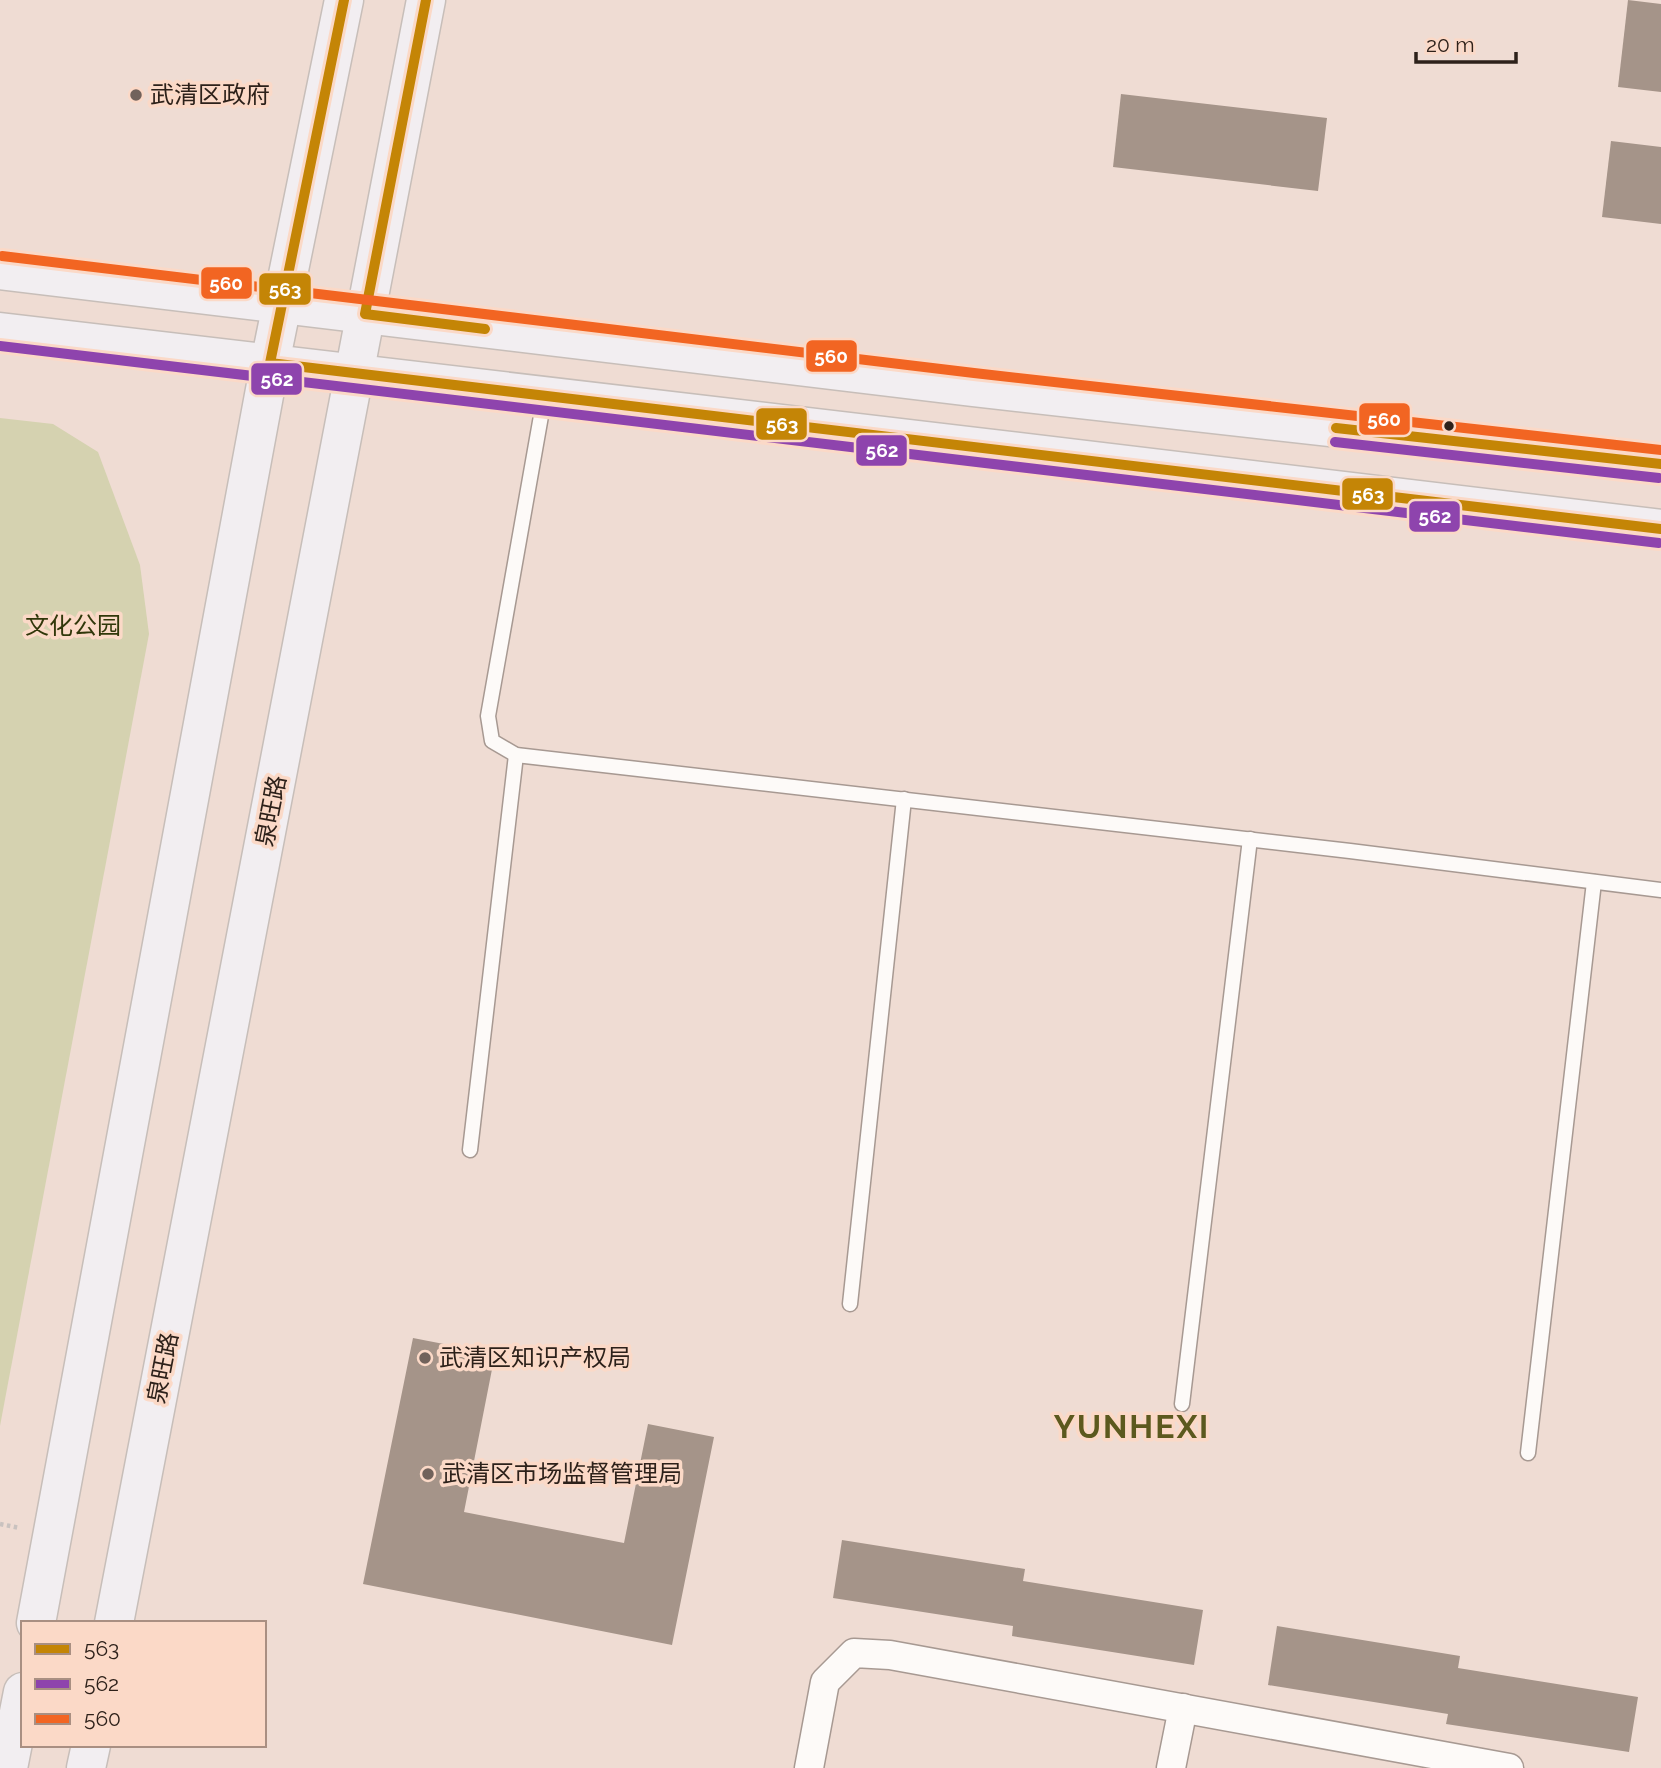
<svg xmlns="http://www.w3.org/2000/svg" width="1661" height="1768" viewBox="0 0 1661 1768" font-family="Raleway,'Noto Sans SC',sans-serif">
<style>
.green{fill:#d5d2b0}
.building{fill:#a59489}
.lines{fill:none;stroke-linecap:round;stroke-linejoin:round}
.service-casing{stroke:#a79992;stroke-width:17}
.minor-casing{stroke:#a79992;stroke-width:31}
.primary-casing{stroke:#c7beb9;stroke-width:41}
.path{stroke:#c9c2bf;stroke-width:4.5;stroke-dasharray:3.5 3.5;stroke-linecap:butt}
.service{stroke:#fdfaf8;stroke-width:14}
.minor{stroke:#fdfaf8;stroke-width:28}
.primary{stroke:#f2eef1;stroke-width:38}
.bus-1-casing{stroke:#fbd9c7;stroke-width:16}
.bus-2-casing{stroke:#fbd9c7;stroke-width:16}
.bus-3-casing{stroke:#fbd9c7;stroke-width:16}
.bus-1{stroke:#c48506;stroke-width:10}
.bus-2{stroke:#8e44ad;stroke-width:10}
.bus-3{stroke:#f26522;stroke-width:10}
.poi-dot{fill:#71625b;stroke:#fbd9c7;stroke-width:2.5}
.bus-dot{fill:#2d211a;stroke:#fbd9c7;stroke-width:2.5}
.labels{text-anchor:middle;stroke-width:7;stroke-linejoin:round;paint-order:stroke}
.poi-label{font-size:24px;fill:#2d211a;stroke:#fbd9c7;text-anchor:start}
.park-label{font-size:24px;fill:#31370a;stroke:#fbd9c7}
.street-label{font-size:24px;fill:#2d211a;stroke:#fbd9c7}
.district-label{font-size:32px;font-weight:bold;letter-spacing:2px;fill:#5c591e;stroke:#fbd9c7}
.line-badge{stroke:#fbd9c7;stroke-width:2.5}
.badge-label{font-size:19px;text-anchor:middle;font-weight:bold;fill:#fff}
</style>
<rect width="100%" height="100%" fill="#efdcd3"/>
<!-- green -->
<path class="green" d="M 0,418 L 53,424 L 98,452 L 140,565 L 149,634 L 0,1426 Z"/>
<!-- building -->
<g class="building">
<path d="M 1628,0 L 1661,4 L 1661,92 L 1618,87 Z"/>
<path d="M 1121,94 L 1327,118 L 1318,191 L 1113,167 Z"/>
<path d="M 1611,141 L 1661,147 L 1661,224 L 1602,217 Z"/>
<path d="M 413,1338 L 495,1354 L 464,1512 L 624,1543 L 648,1424 L 714,1437 L 672,1645 L 363,1584 Z"/>
<path d="M 842,1540 L 1025,1569 L 1023,1581 L 1203,1610 L 1194,1665 L 1012,1636 L 1013,1626 L 833,1598 Z"/>
<path d="M 1277,1626 L 1460,1656 L 1458,1668 L 1638,1697 L 1629,1752 L 1446,1724 L 1448,1714 L 1268,1685 Z"/>
</g>
<g class="lines">
<defs>
<g id="service">
<path d="M 544,399 L 488,716 L 492,741 L 516,755 L 1350,851 L 1661,890"/>
<path d="M 470,1150 L 516,755"/>
<path d="M 850,1304 L 904,799"/>
<path d="M 1182,1404 L 1250,839"/>
<path d="M 1528,1453 L 1594,882"/>
</g>
<g id="minor">
<path d="M 809,1768 L 825,1682 L 854,1653 L 890,1655 L 1509,1768"/>
<path d="M 1171,1768 L 1183,1708"/>
</g>
<g id="primary">
<path d="M 0,270 L 972,387 L 1661,464"/>
<path d="M 0,332 L 986,448 L 1661,529"/>
<path d="M 36,1623 L 270,363 L 344,0"/>
<path d="M 114,1623 L 426,0"/>
<path d="M 8,1768 L 23,1692"/>
<path d="M 86,1768 L 91,1745"/>
</g>
</defs>
<!-- service casing -->
<use href="#service" class="service-casing"/>
<!-- minor casing -->
<use href="#minor" class="minor-casing"/>
<!-- primary casing -->
<use href="#primary" class="primary-casing"/>
<!-- path -->
<path class="path" d="M 0,1524 L 20,1528"/>
<!-- service -->
<use href="#service" class="service"/>
<!-- minor -->
<use href="#minor" class="minor"/>
<!-- primary -->
<use href="#primary" class="primary"/>
<defs>
<g id="bus-1">
<path d="M 344,0 L 270,363 L 1661,529"/>
<path d="M 426,0 L 365,314 L 485,329"/>
<path d="M 1336,428 L 1661,464"/>
</g>
<g id="bus-2">
<path d="M 0,346 L 1659,543"/>
<path d="M 1335,442 L 1659,478"/>
</g>
<path id="bus-3" d="M 2,256 L 974,373 L 1661,450"/>
</defs>
<!-- bus-1 casing -->
<use href="#bus-1" class="bus-1-casing"/>
<!-- bus-2 casing -->
<use href="#bus-2" class="bus-2-casing"/>
<!-- bus-3 casing -->
<use href="#bus-3" class="bus-3-casing"/>
<!-- bus-1 -->
<use href="#bus-1" class="bus-1"/>
<!-- bus-2 -->
<use href="#bus-2" class="bus-2"/>
<!-- bus-3 -->
<use href="#bus-3" class="bus-3"/>
</g>
<!-- markers -->
<g class="poi-dot">
<circle cx="136" cy="95" r="7"/>
<circle cx="425" cy="1358" r="7"/>
<circle cx="428" cy="1474" r="7"/>
</g>
<circle class="bus-dot" cx="1449" cy="426" r="6"/>
<g class="labels">
<!-- poi labels -->
<g class="poi-label">
<text x="150" y="103">武清区政府</text>
<text x="439" y="1366">武清区知识产权局</text>
<text x="442" y="1482">武清区市场监督管理局</text>
</g>
<!-- park labels -->
<g class="park-label">
<text x="73" y="634">文化公园</text>
</g>
<!-- street labels -->
<g class="street-label">
<text transform="translate(271 811) rotate(-79)" y="8">泉旺路</text>
<text transform="translate(163 1368) rotate(-79)" y="8">泉旺路</text>
</g>
<!-- district labels -->
<g class="district-label">
<text x="1132" y="1438">YUNHEXI</text>
</g>
</g>
<g class="line-badge">
<rect x="200" y="266" width="53" height="34" rx="7" fill="#f26522"/>
<rect x="258" y="272" width="54" height="34" rx="7" fill="#c48506"/>
<rect x="805" y="339" width="53" height="34" rx="7" fill="#f26522"/>
<rect x="250" y="362" width="53" height="34" rx="7" fill="#8e44ad"/>
<rect x="1358" y="402" width="53" height="34" rx="7" fill="#f26522"/>
<rect x="755" y="407" width="53" height="34" rx="7" fill="#c48506"/>
<rect x="855" y="434" width="53" height="33" rx="7" fill="#8e44ad"/>
<rect x="1341" y="477" width="53" height="34" rx="7" fill="#c48506"/>
<rect x="1408" y="500" width="53" height="33" rx="7" fill="#8e44ad"/>
</g>
<g class="badge-label">
<text x="226" y="290">560</text>
<text x="285" y="296">563</text>
<text x="831" y="363">560</text>
<text x="277" y="386">562</text>
<text x="1384" y="426">560</text>
<text x="782" y="431">563</text>
<text x="882" y="457">562</text>
<text x="1368" y="501">563</text>
<text x="1435" y="523">562</text>
</g>
<!-- legend -->
<rect x="21" y="1621" width="245" height="126" fill="#fbd9c7" stroke="#a98f82" stroke-width="2"/>
<rect x="35" y="1644" width="35" height="10" fill="#c48506" stroke="#a98f82" stroke-width="2"/>
<text x="84" y="1656" font-size="21" fill="#2d211a">563</text>
<rect x="35" y="1679" width="35" height="10" fill="#8e44ad" stroke="#a98f82" stroke-width="2"/>
<text x="84" y="1691" font-size="21" fill="#2d211a">562</text>
<rect x="35" y="1714" width="35" height="10" fill="#f26522" stroke="#a98f82" stroke-width="2"/>
<text x="84" y="1726" font-size="21" fill="#2d211a">560</text>
<!-- scale -->
<path d="M1416 52v10h100v-10" fill="none" stroke="#2d211a" stroke-width="3.5"/>
<text x="1426" y="52" font-size="21" fill="#2d211a" stroke="#fbd9c7" stroke-width="5" paint-order="stroke">20 m</text>
</svg>
